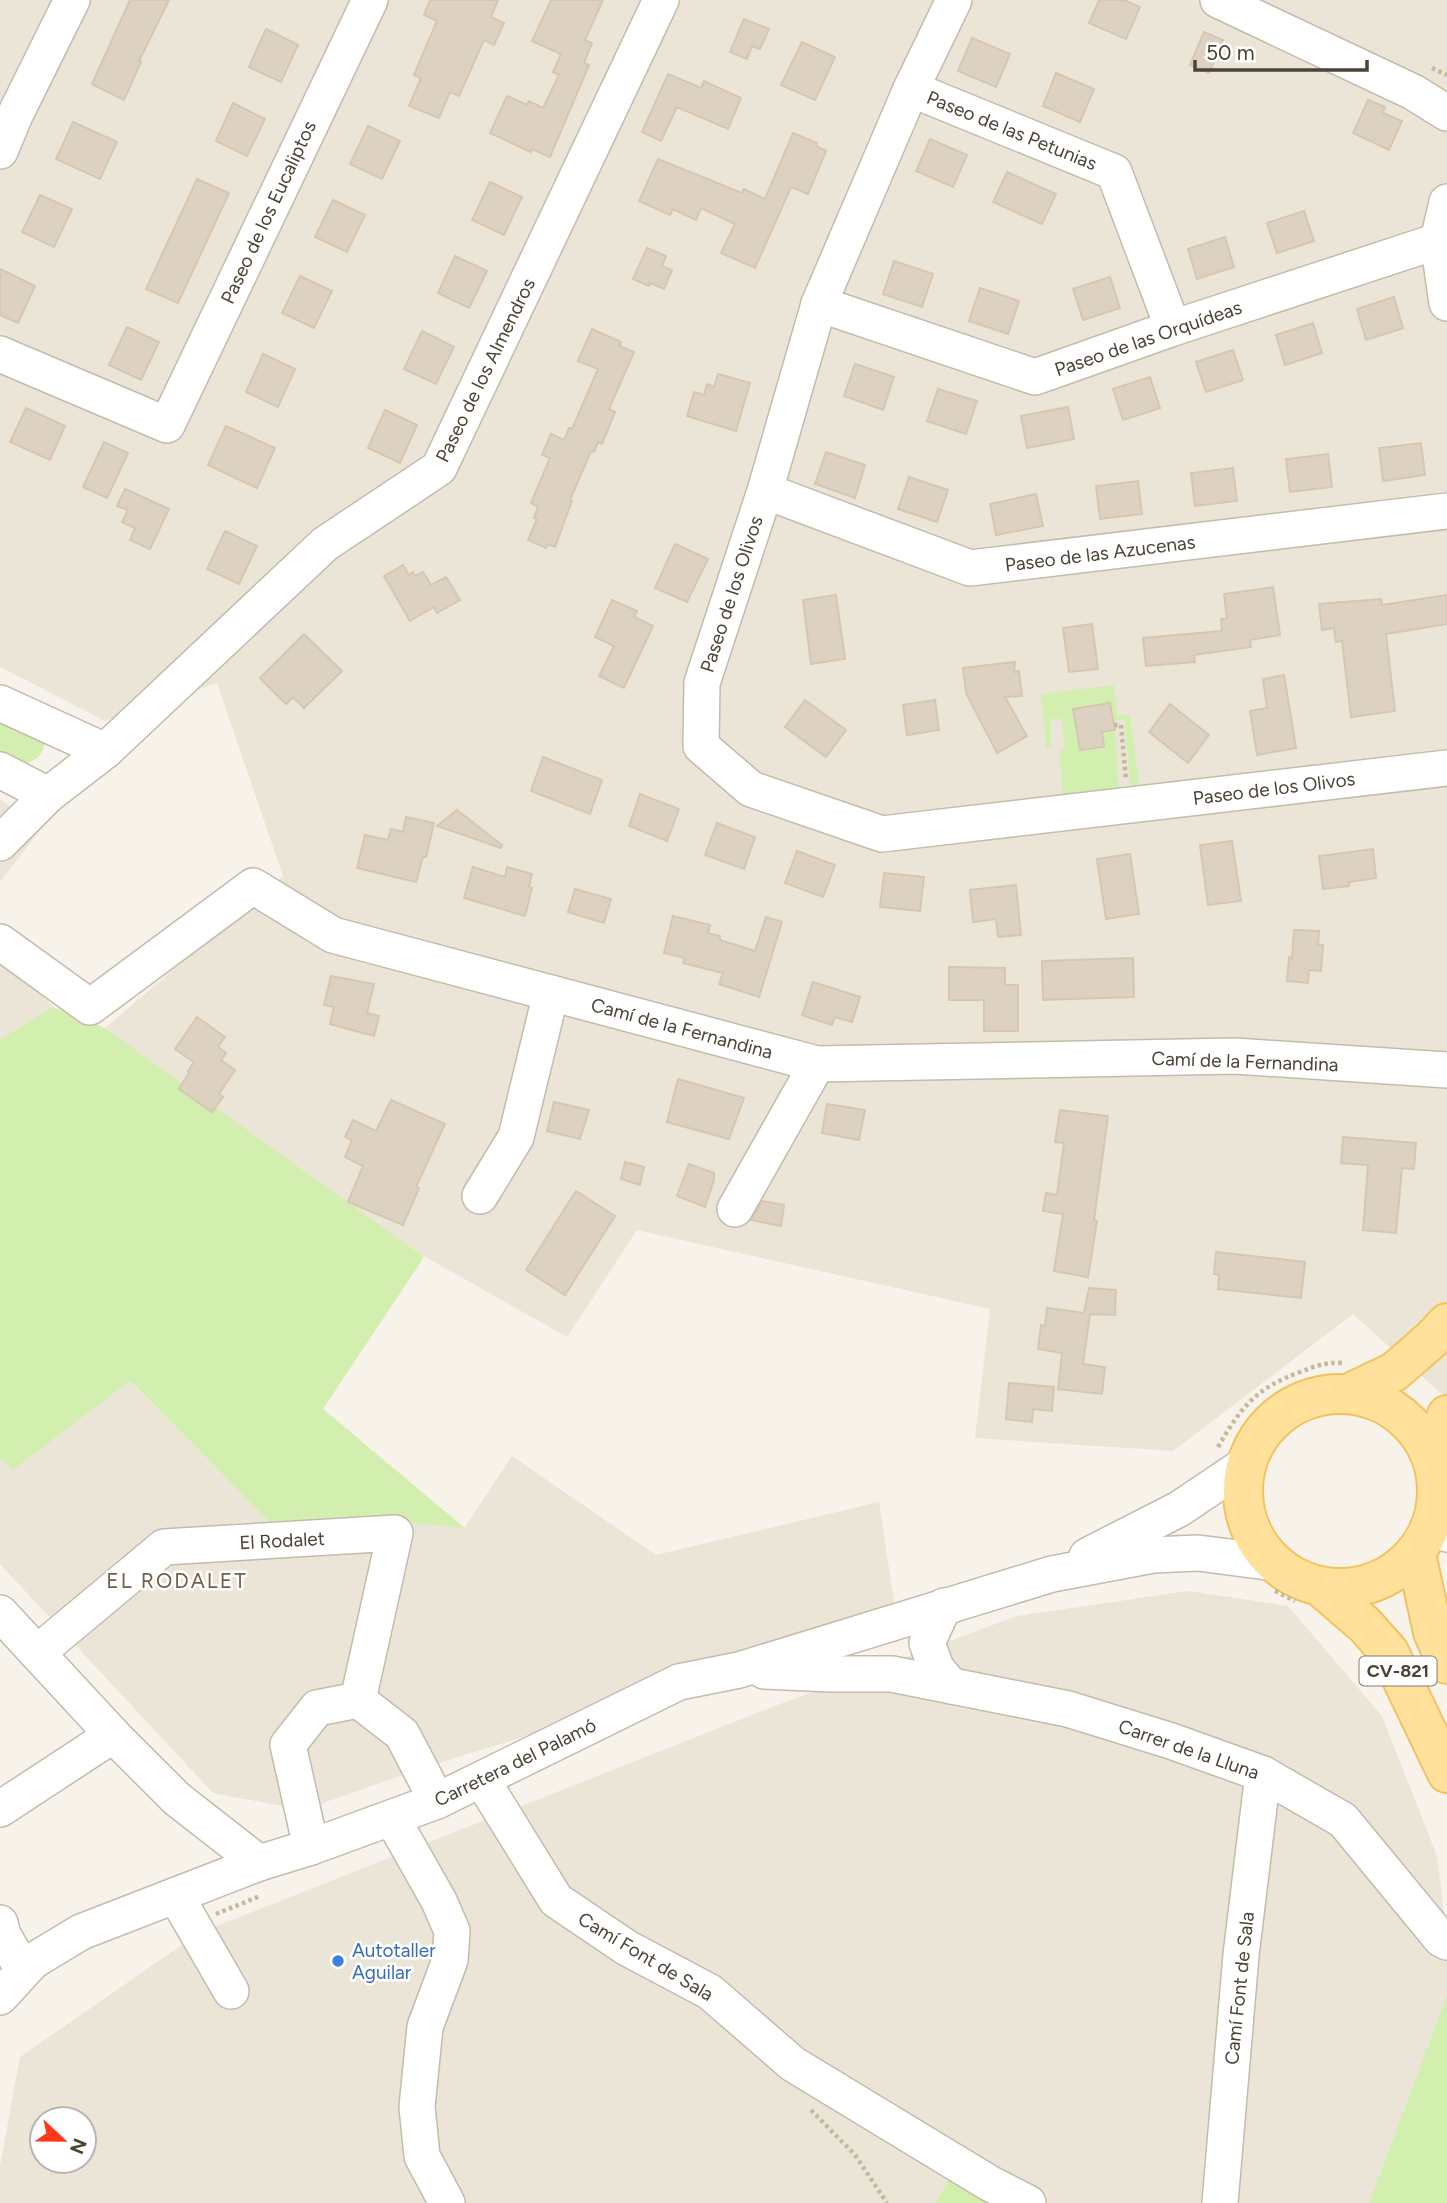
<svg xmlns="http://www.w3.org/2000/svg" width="1447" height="2203" font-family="Figtree,sans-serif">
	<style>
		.residential { fill: #ebe5d8; fill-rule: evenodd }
		.green { fill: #d3efaf }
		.building { fill: #ddd2c1; stroke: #d5c7b0; stroke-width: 2 }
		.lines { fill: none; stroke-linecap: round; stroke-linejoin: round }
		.minor-casing { stroke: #c4bbab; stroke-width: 38 }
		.major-casing { stroke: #f1c35e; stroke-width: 42 }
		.path { stroke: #c7b79b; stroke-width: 4.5; stroke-dasharray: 3.5 3.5; stroke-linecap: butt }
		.minor { stroke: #fff; stroke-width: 35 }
		.major { stroke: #ffe19b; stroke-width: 38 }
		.shop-dot { fill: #3f7fe0; stroke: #fff; stroke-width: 2.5 }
		.labels { text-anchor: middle; stroke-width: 5; stroke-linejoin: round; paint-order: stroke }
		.shield { fill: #fff; stroke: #827b73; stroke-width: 2 }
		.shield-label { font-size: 18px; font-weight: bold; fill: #4c4337 }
		.street-label { font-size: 19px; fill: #4c4337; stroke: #fff }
		.shop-label { font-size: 19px; fill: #366cbe; stroke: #fff; text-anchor: start }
		.neighbourhood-label { font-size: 21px; letter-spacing: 2px; fill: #70614d; stroke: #fff }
	</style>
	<rect width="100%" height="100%" fill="#f7f3ea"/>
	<g class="residential">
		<path d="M0 0H1447V1399L1353 1314 1173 1451 975 1438 990 1309 637 1230 567 1337 148 1100 105 1028 283 876 217 683 105 721 0 667Z"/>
		<path d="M0 799 41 829 0 882Z"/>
		<path d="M0 949 53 1007 0 1039Z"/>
		<path d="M129 1381 281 1534 394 1521 465 1527 512 1456 656 1555 879 1502 897 1621 429 1766 303 1810 213 1793 0 1564V1458L13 1470Z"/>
		<path d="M1188 1591 1288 1606 1382 1716 1437 1856 1447 1937V1995L1369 2203H1010L954 2171 935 2203H0V2166L20 2057 199 1933 772 1707 1017 1616ZM42 2119H84V2161H42Z"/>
	</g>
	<g class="green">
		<path d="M1114 685 1117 715 1130 714 1140 793 1131 794 1124 720H1114L1111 706 1073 710 1080 750 1104 747 1102 732 1115 730 1119 795 1064 803 1059 750 1065 749 1062 719H1050L1051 748H1046L1041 694Z"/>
		<path d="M0 706 46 736C44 751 41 758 27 763L0 752Z"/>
		<path d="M53 1007 105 1028 424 1257 323 1409 465 1528 394 1521 281 1534 130 1381 13 1470 0 1458V1039Z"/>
		<path d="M1447 1995V2203H1369Z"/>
		<path d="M954 2171 1010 2203H935Z"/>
	</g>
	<g class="building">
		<path d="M130 0H169L139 61 141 62 124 100 92 84Z"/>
		<path d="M430 0H498L491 17 504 23 494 45 484 40 459 96 450 92 439 118 409 106 421 78 414 75 437 21 424 15Z"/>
		<path d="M551 0H603L585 40 592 43 584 63 589 65 550 157 532 149 531 152 490 133 507 96 527 105 529 101 543 108 559 75 553 72 561 54 532 41Z"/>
		<path d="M1099 0H1124L1140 7 1126 39 1089 23Z"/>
		<path d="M744 19 769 29 760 49 752 46 747 59 730 52Z"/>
		<path d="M266 29 298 45 281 82 249 67Z"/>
		<path d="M1204 32 1223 40 1209 73 1190 65Z"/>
		<path d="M972 38 1010 54 996 87 958 71Z"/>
		<path d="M802 42 835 57 815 100 781 85Z"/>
		<path d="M1056 73 1094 89 1080 122 1043 106Z"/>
		<path d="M668 74 701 88 704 81 741 98 728 129 677 107 661 141 642 132Z"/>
		<path d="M1368 100 1385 107 1383 113 1402 121 1389 150 1353 133Z"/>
		<path d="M233 103 265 119 247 156 216 141Z"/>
		<path d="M73 122 117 142 100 179 56 159Z"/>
		<path d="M368 126 400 141 382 179 350 164Z"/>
		<path d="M793 133 817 143 816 146 826 151 808 194 791 187 755 268 721 253 735 224 701 208 696 220 673 209 670 215 639 201 658 159 742 193 744 189 765 199Z"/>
		<path d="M930 139 967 155 953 187 916 171Z"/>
		<path d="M1007 172 1056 194 1042 224 993 202Z"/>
		<path d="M197 179 229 193 178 303 146 289Z"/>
		<path d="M490 182 522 197 504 235 472 220Z"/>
		<path d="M40 195 72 209 54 247 22 232Z"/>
		<path d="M333 200 365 215 347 252 315 237Z"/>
		<path d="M1304 211 1314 241 1277 253 1267 223Z"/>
		<path d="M1225 237 1234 267 1197 279 1188 249Z"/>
		<path d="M647 248 666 256 662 266 672 270 664 289 650 283 649 286 633 279Z"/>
		<path d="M455 256 487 271 469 308 438 293Z"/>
		<path d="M894 261 933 274 922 307 883 294Z"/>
		<path d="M0 269 35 286 18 323 0 315Z"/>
		<path d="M300 276 332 291 314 328 282 313Z"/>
		<path d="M1110 277 1120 308 1083 320 1073 289Z"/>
		<path d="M980 288 1019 301 1008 334 969 321Z"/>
		<path d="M1394 297 1403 328 1366 340 1357 309Z"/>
		<path d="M1313 323 1322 353 1285 365 1276 335Z"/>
		<path d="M127 327 159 342 141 380 109 365Z"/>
		<path d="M592 329 621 342 619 346 634 352 609 409 615 412 602 444 598 442 594 452 591 451 570 500 572 501 555 547 548 544 546 548 528 540 537 519 534 518 538 507 531 503 550 458 542 455 551 434 564 440 569 428 572 429 598 369 578 361Z"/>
		<path d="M422 331 454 347 436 384 404 369Z"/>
		<path d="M1233 350 1243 380 1206 392 1196 362Z"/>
		<path d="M263 354 295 369 278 407 246 392Z"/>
		<path d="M855 364 894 377 883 410 844 396Z"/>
		<path d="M718 374 750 383 736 431 687 416 694 392 704 395 707 384 714 387Z"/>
		<path d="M1150 377 1160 408 1123 420 1113 389Z"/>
		<path d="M938 389 977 401 966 434 927 421Z"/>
		<path d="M1068 407 1074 439 1027 448 1021 416Z"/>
		<path d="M26 408 65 426 50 460 10 442Z"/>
		<path d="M385 410 417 425 400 463 368 448Z"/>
		<path d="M226 426 275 448 257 488 208 465Z"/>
		<path d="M104 442 128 453 107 498 83 487Z"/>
		<path d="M1421 443 1425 475 1383 481 1379 448Z"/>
		<path d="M826 452 865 465 855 498 815 484Z"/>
		<path d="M1328 454 1332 487 1290 492 1286 459Z"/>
		<path d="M1233 468 1237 501 1195 506 1191 473Z"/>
		<path d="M909 477 948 490 937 522 898 509Z"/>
		<path d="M1138 481 1142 514 1100 519 1096 486Z"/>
		<path d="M125 489 169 509 150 549 130 540 135 528 122 522 128 510 117 506Z"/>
		<path d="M1036 494 1043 526 996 535 990 504Z"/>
		<path d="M225 531 257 546 239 584 207 569Z"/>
		<path d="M675 544 708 559 687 602 655 588Z"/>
		<path d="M403 565 409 575 413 572 415 576 423 572 431 585 446 577 460 600 437 613 434 607 410 621 384 576Z"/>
		<path d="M1273 587 1280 635 1250 640 1251 647 1194 655 1195 662 1146 666 1143 638 1222 631 1221 619 1227 618 1224 594Z"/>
		<path d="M836 595 845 659 811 664 803 600Z"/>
		<path d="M1447 595V624L1386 634 1395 711 1351 717 1342 641 1336 642 1334 628 1322 630 1319 604 1381 599 1382 605Z"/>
		<path d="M612 600 637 611 634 617 653 626 624 688 599 676 614 646 595 637Z"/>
		<path d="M1092 624 1098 669 1069 672 1063 628Z"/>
		<path d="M304 634 342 671 304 708 293 697 286 704 260 678Z"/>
		<path d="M1015 662 1014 672 1019 671 1022 696 1005 697 1027 736 997 753 966 693 963 668Z"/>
		<path d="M1284 675 1296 748 1257 755 1250 711 1267 708 1263 679Z"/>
		<path d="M805 700 846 730 826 757 785 727Z"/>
		<path d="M935 700 939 730 907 735 903 705Z"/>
		<path d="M1110 703 1115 730 1102 732 1104 747 1080 750 1073 709Z"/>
		<path d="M1170 704 1209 735 1188 763 1149 732Z"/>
		<path d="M543 757 602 780 590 814 531 791Z"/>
		<path d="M640 794 679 809 667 841 629 826Z"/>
		<path d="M457 810 502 845 501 848 437 826Z"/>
		<path d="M406 817 434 823 426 857H423L416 882 357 868 365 835 388 840 391 829 403 832Z"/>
		<path d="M717 823 755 837 744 869 705 855Z"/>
		<path d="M1232 841 1241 901 1208 905 1200 845Z"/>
		<path d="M1373 849 1376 878 1349 882V886L1323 889 1319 856Z"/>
		<path d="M797 851 835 865 823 897 785 883Z"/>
		<path d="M1130 854 1139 914 1106 919 1097 859Z"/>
		<path d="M473 867 505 877 507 867 532 874 529 887 532 888 525 916 464 898Z"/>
		<path d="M884 873 924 877 920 911 880 907Z"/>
		<path d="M1016 885 1021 935 998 937 996 919 973 922 970 890Z"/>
		<path d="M575 889 611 899 604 923 568 912Z"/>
		<path d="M673 916 710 925 708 933 720 936V940L755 951 766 917 782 922 759 997 719 984 723 973 683 963 685 958 664 953Z"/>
		<path d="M1294 930 1319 931 1318 945H1323L1321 971 1309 970 1308 983 1287 981 1289 957 1292 958Z"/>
		<path d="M1133 958 1134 997 1043 1000 1042 961Z"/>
		<path d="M949 967 1005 968V985H1018V1031H984V1000H949Z"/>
		<path d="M331 976 374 984 367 1013 379 1016 374 1036 330 1024 334 1007 324 1005Z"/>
		<path d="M813 982 860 997 852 1022 835 1017 832 1025 802 1015Z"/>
		<path d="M197 1017 225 1037 218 1047 226 1053 221 1060 235 1070 219 1094 223 1097 212 1112 179 1089 189 1073 188 1071 194 1062 175 1049Z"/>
		<path d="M678 1079 744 1098 729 1139 667 1122Z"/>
		<path d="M391 1100 445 1124 416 1187 419 1188 403 1225 348 1202 363 1166 345 1157 352 1140 345 1137 353 1120 376 1131Z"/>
		<path d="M554 1102 589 1110 580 1139 547 1131Z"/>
		<path d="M827 1104 865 1110 859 1140 822 1133Z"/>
		<path d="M1060 1110 1108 1116 1094 1220 1097 1221 1088 1277 1054 1271 1063 1214 1043 1211 1046 1193 1057 1195 1064 1143 1055 1142Z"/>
		<path d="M1343 1137 1416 1143 1414 1169 1402 1168 1396 1233 1363 1230 1368 1165 1341 1163Z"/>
		<path d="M625 1162 644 1167 640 1185 621 1179Z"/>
		<path d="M689 1164 714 1173V1180L705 1207 677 1196Z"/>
		<path d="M576 1191 615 1216 565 1295 526 1270Z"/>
		<path d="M762 1201 784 1205 781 1226 751 1220Z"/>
		<path d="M1216 1252 1305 1262 1301 1298 1218 1289 1219 1275 1214 1274Z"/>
		<path d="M1089 1288 1116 1290 1115 1315 1090 1314 1083 1364 1105 1367 1102 1394 1058 1389 1062 1353 1038 1349 1041 1325 1045 1326 1047 1308 1084 1313Z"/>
		<path d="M1009 1383 1054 1387 1052 1411 1033 1409 1032 1422 1006 1419Z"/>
	</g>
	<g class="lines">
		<defs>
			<g id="minor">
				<path d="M954 0 911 89 819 304 765 491 702 683 701 746 751 789 882 834 1447 768"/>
				<path d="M1218 0 1413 92 1447 113"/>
				<path d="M911 89 1114 172 1173 328"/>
				<path d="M0 151 15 115 72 0"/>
				<path d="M1447 202 1438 241 1447 303"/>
				<path d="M819 304 1035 377 1173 328 1438 241"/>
				<path d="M0 354 167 425 370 0"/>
				<path d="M765 491 970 568 1447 511"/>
				<path d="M0 703 105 751"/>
				<path d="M0 770 48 795"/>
				<path d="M0 843 48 795 105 751 325 544 439 468 661 0"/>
				<path d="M0 942 90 1007 253 886 333 935 817 1064 1235 1056 1447 1070"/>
				<path d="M480 1196 516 1137 551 993"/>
				<path d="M735 1209 817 1064"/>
				<path d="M1432 1525 1447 1534"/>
				<path d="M1087 1556 1179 1509 1246 1464"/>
				<path d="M944 1606 927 1643 936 1668 951 1686"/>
				<path d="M0 1613 113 1735 177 1799 259 1863"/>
				<path d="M37 1653 164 1547 395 1533 358 1700"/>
				<path d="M764 1671 832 1674H892L1068 1709 1171 1741 1263 1774 1343 1820 1441 1939 1447 1942"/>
				<path d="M482 1780 556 1900 627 1948 710 1992 793 2064 989 2183 1028 2203"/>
				<path d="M0 1809 113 1735"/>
				<path d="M392 1818 439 1901 452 1931 450 1960 425 2027 417 2107 422 2156 447 2203"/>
				<path d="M311 1847 288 1745 317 1708 358 1700 402 1734 437 1801"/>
				<path d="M176 1896 231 1991"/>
				<path d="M0 1923 3 1935 23 1970"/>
				<path d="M0 1997 33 1961 81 1932 259 1863 311 1847 437 1801 679 1682 739 1670 1052 1574 1153 1555 1198 1553 1276 1563"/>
				<path d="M1220 2203 1241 1955 1263 1774"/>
			</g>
			<g id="major">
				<path d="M1350 1393 1394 1372 1432 1339 1447 1323"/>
				<circle cx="1340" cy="1491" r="97"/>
				<path d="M1433 1451 1447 1415"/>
				<path d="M1416 1554 1433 1632 1447 1664"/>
				<path d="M1322 1588 1365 1625 1389 1652 1447 1773"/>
			</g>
		</defs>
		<use href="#minor" class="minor-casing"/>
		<use href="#major" class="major-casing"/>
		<g class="path">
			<path d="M1432 68 1447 75"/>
			<path d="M1114 725H1121L1126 780"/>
			<path d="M1218 1447C1241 1407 1256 1388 1300 1372 1316 1366 1325 1362 1342 1363"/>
			<path d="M1275 1591 1295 1601"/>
			<path d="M216 1914 260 1896"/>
			<path d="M811 2110 855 2155 887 2203"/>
		</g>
		<use href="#minor" class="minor"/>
		<use href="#major" class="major"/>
	</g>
	<circle class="shop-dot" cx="338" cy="1961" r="7"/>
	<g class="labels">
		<rect class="shield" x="1359.5" y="1656.5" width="77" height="29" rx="5"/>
		<g class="shield-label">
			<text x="1398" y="1677">CV-821</text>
		</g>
		<g class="street-label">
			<text transform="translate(1012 130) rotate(22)" y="7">Paseo de las Petunias</text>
			<text transform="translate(268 212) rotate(-65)" y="7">Paseo de los Eucaliptos</text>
			<text transform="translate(1148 338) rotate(-19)" y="7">Paseo de las Orquídeas</text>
			<text transform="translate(485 370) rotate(-64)" y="7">Paseo de los Almendros</text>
			<text transform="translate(1100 553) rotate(-7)" y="7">Paseo de las Azucenas</text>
			<text transform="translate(731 594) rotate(-72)" y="7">Paseo de los Olivos</text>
			<text transform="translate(1274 788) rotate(-7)" y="7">Paseo de los Olivos</text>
			<text transform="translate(682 1028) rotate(15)" y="7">Camí de la Fernandina</text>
			<text transform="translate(1245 1061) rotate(2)" y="7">Camí de la Fernandina</text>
			<text transform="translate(282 1540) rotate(-3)" y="7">El Rodalet</text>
			<text transform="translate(1189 1749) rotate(19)" y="7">Carrer de la Lluna</text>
			<text transform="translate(515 1762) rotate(-26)" y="7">Carretera del Palamó</text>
			<text transform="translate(646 1956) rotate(31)" y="7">Camí Font de Sala</text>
			<text transform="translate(1239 1988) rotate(-84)" y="7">Camí Font de Sala</text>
		</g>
		<g class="shop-label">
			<text x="352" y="1957">Autotaller<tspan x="352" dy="22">Aguilar</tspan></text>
		</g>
		<g class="neighbourhood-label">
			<text x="177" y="1588">EL RODALET</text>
		</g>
	</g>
	<g transform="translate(63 2140) rotate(112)"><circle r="33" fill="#ffffff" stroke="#b7b4af" stroke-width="2"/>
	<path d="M0-5L12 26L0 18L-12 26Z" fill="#ff3819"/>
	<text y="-10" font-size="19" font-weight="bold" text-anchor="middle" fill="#4c4337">N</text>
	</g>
	<path d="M1195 60v10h172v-10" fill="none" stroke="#4c4337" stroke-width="3.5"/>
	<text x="1206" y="60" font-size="21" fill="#4c4337" stroke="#ffffff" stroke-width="5" paint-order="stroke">50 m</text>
</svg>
